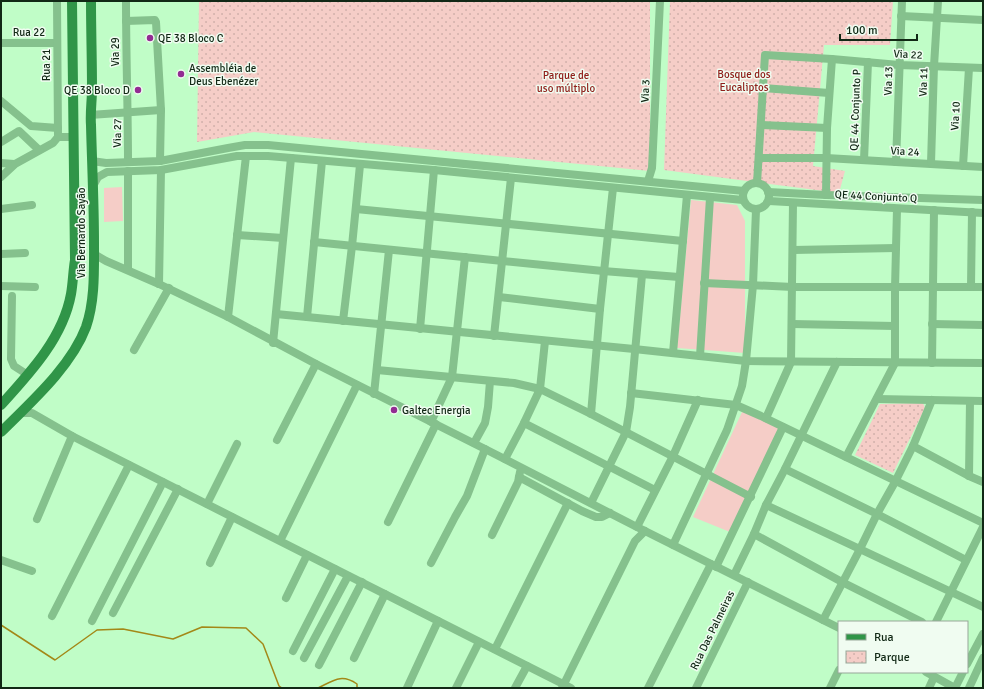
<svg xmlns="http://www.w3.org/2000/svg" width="984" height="689" font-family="Signika,sans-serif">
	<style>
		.green { fill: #f5cdc7 }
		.park { fill: url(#park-dots) }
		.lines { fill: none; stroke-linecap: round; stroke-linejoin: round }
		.stream { stroke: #a38818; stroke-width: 1.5 }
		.minor { stroke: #85c18d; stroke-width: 8 }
		.major { stroke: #309548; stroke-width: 10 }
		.poi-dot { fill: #922c92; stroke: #f0fcf1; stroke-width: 1.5 }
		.labels { text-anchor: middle; stroke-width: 3; stroke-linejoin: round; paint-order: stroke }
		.street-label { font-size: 11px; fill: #112815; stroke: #f0fcf1 }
		.poi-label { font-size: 11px; fill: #112815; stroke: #f0fcf1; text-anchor: start }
		.park-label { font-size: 11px; fill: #90201b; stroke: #f0fcf1 }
	</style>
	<defs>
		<pattern id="park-dots" width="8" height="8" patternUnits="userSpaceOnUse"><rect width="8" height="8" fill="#f5cdc7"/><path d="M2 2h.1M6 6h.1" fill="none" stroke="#d1b0aa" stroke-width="1.8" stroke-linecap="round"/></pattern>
	</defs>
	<rect width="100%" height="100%" fill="#c0fdc7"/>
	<g class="green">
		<path d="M122 187 123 221 104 222V188Z"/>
		<path d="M691 200 737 205 745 221V353L677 348Z"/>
		<path d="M743 410 779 427 730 532 693 517Z"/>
	</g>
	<g class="park">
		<path d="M199 1H650V171L254 132 197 142Z"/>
		<path d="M670 1H893L890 45H824L813 166 845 171 839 193 664 170Z"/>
		<path d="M923 403 925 408 893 473 855 455 880 404Z"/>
	</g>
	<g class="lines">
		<g class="stream">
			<path d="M1 625 55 660 97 630 123 629 173 639 202 627 246 628 263 644 279 686 282 688"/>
			<path d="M318 688C333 681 341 673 357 684V688"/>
		</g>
		<g class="minor">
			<path d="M126 1C126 55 128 109 128 162"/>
			<path d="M901 16 983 20"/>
			<path d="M126 21 155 20 156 22 161 110 160 161"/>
			<path d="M1 43H57"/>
			<path d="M763 88 829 93"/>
			<path d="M1 101 31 126 58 128"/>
			<path d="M90 115 161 110"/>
			<path d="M761 125 827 128"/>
			<path d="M58 137H74"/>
			<path d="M1 142 19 131 39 150"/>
			<path d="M759 158H826L983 167"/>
			<path d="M864 160 868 62"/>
			<path d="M92 161 106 163 160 161 228 148 245 145H268L744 191"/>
			<path d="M896 162 902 1"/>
			<path d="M1 163 14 164"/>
			<path d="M931 163 934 66 938 1"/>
			<path d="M963 166 969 68"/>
			<path d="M128 171V269"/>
			<path d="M1 177 15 164 53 143 58 137 57 1"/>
			<path d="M648 181 652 168 660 1"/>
			<circle cx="756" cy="196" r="13"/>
			<path d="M757 183 765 55 832 59 899 65 983 68"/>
			<path d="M93 186 98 177 107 172 161 170 237 156H268L434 170 743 200"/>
			<path d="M768 192 826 195 983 200"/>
			<path d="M826 195 827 128 832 59"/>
			<path d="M769 201 983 213"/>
			<path d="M1 209 32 205"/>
			<path d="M356 209 683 241"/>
			<path d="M237 235 283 238"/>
			<path d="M314 242 603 271 679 277"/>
			<path d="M793 250 896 248"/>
			<path d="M1 254 25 253"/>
			<path d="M94 254 106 261 159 284 228 317 316 364 485 449 633 525 839 628"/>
			<path d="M704 283 793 287H983"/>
			<path d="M159 284 161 170"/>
			<path d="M1 286 35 287"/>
			<path d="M971 287 972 212"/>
			<path d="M12 296 11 359 14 366 28 375"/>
			<path d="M499 297 600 309"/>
			<path d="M276 314 634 349 746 361 983 363"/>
			<path d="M228 317 246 156"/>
			<path d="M307 317 322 161"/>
			<path d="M343 321 352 246 360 165"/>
			<path d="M792 324 895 326"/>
			<path d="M932 324 983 325"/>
			<path d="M420 329 434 170"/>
			<path d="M494 336 511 178"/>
			<path d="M273 343 291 158"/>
			<path d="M134 350 169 288"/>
			<path d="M673 353 687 195"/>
			<path d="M700 356 710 198"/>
			<path d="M932 363 934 210"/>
			<path d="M377 370 514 383 540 389 591 414 751 497"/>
			<path d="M631 393 736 405 761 416 983 523"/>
			<path d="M374 394 389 250"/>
			<path d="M877 399 983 401"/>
			<path d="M20 413H32L72 436 571 688"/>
			<path d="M591 414 600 309 613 188"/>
			<path d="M766 418 791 362 793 203"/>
			<path d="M431 422 452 377 465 257"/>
			<path d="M524 423 655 490"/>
			<path d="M277 440 316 364"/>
			<path d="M474 443 485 423 488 407 490 381"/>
			<path d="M913 446 969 476 983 482"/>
			<path d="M846 457 895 363V288L897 209"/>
			<path d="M505 459 524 423 540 389 545 341"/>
			<path d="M785 469 877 514 966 560"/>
			<path d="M969 476 970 401"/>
			<path d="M519 477 582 511 596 517H602L610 513"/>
			<path d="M591 503 626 432 630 407 642 275"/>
			<path d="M207 504 237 444"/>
			<path d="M766 505 983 607"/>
			<path d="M37 519 72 436"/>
			<path d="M388 522 436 424"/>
			<path d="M637 527 673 456 698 400"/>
			<path d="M754 534 842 582 922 622"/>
			<path d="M492 535 518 482 520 472"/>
			<path d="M282 537 357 385"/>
			<path d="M673 545 727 430 742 386 746 361 753 285 756 210"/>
			<path d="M1 560 32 571"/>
			<path d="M210 563 232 517"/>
			<path d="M431 563 455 517 467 496 485 449"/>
			<path d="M716 567 783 427"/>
			<path d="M734 575 754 534 766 505 785 469 837 362"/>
			<path d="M286 598 307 555"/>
			<path d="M113 613 178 489"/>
			<path d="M52 616 129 465"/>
			<path d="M823 620 860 549 877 514 895 482 913 446 932 400"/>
			<path d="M92 621 163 482"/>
			<path d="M936 622 983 527"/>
			<path d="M495 649 568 503"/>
			<path d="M293 651 335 569"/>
			<path d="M304 658 348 576"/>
			<path d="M354 658 385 594"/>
			<path d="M967 664 983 634"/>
			<path d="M319 665 362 582"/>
			<path d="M926 672 955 688"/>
			<path d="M407 688 438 621"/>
			<path d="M456 688 479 642"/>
			<path d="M515 688 527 666"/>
			<path d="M562 688 635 541 645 531"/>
			<path d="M648 688 711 564"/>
			<path d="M696 688 748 582"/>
			<path d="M830 688 839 670"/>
			<path d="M929 688 934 677"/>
			<path d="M955 688 963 672"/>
			<path d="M969 688 983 658"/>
		</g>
		<g class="major">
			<path d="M1 405C30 373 63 338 71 294 73 283 73 272 75 260L72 1"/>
			<path d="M1 432C30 403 71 367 86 327 95 301 94 271 94 243 94 204 92 164 91 125 90 113 92 101 92 89 92 60 91 30 91 1"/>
		</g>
	</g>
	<g class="poi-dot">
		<circle cx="150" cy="38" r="4"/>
		<circle cx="181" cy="74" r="4"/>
		<circle cx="138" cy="90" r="4"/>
		<circle cx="394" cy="410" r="4"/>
	</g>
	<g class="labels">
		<g class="street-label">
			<text x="29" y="36">Rua 22</text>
			<text transform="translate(115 52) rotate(-90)" y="4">Via 29</text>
			<text transform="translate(908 54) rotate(3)" y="4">Via 22</text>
			<text transform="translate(46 65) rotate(-90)" y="4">Rua 21</text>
			<text transform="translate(888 81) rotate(-88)" y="4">Via 13</text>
			<text transform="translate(923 82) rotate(-88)" y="4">Via 11</text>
			<text transform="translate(645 91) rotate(-87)" y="4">Via 3</text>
			<text transform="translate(855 110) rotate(-88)" y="4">QE 44 Conjunto P</text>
			<text transform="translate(955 116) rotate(-87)" y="4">Via 10</text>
			<text transform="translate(117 133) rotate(-89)" y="4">Via 27</text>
			<text transform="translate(905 151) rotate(3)" y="4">Via 24</text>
			<text transform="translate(876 196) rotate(3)" y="4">QE 44 Conjunto Q</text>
			<text transform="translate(81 233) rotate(-90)" y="4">Via Bernardo Sayão</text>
			<text transform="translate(712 630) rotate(-64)" y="4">Rua Das Palmeiras</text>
		</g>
		<g class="poi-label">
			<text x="158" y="42">QE 38 Bloco C</text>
			<text x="189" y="72">Assembléia de<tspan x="189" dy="13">Deus Ebenézer</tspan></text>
			<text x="130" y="94" text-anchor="end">QE 38 Bloco D</text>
			<text x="402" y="414">Galtec Energia</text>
		</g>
		<g class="park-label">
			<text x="744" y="78">Bosque dos<tspan x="744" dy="13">Eucaliptos</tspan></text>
			<text x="566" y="79">Parque de<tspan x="566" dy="13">uso múltiplo</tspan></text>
		</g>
	</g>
	<rect width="984" height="689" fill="none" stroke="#112815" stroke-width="4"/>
	<rect x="838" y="621" width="130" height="52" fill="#f0fcf1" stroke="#97a799"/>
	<rect x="846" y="634" width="20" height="6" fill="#309548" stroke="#97a799"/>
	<text x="874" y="641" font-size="12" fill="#112815">Rua</text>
	<rect x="846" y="651" width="20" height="12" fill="url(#park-dots)" stroke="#97a799"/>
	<text x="874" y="661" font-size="12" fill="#112815">Parque</text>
	<path d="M840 34v6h77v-6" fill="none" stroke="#112815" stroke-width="2"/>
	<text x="846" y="34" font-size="12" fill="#112815" stroke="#f0fcf1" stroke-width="3" paint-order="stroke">100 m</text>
</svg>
